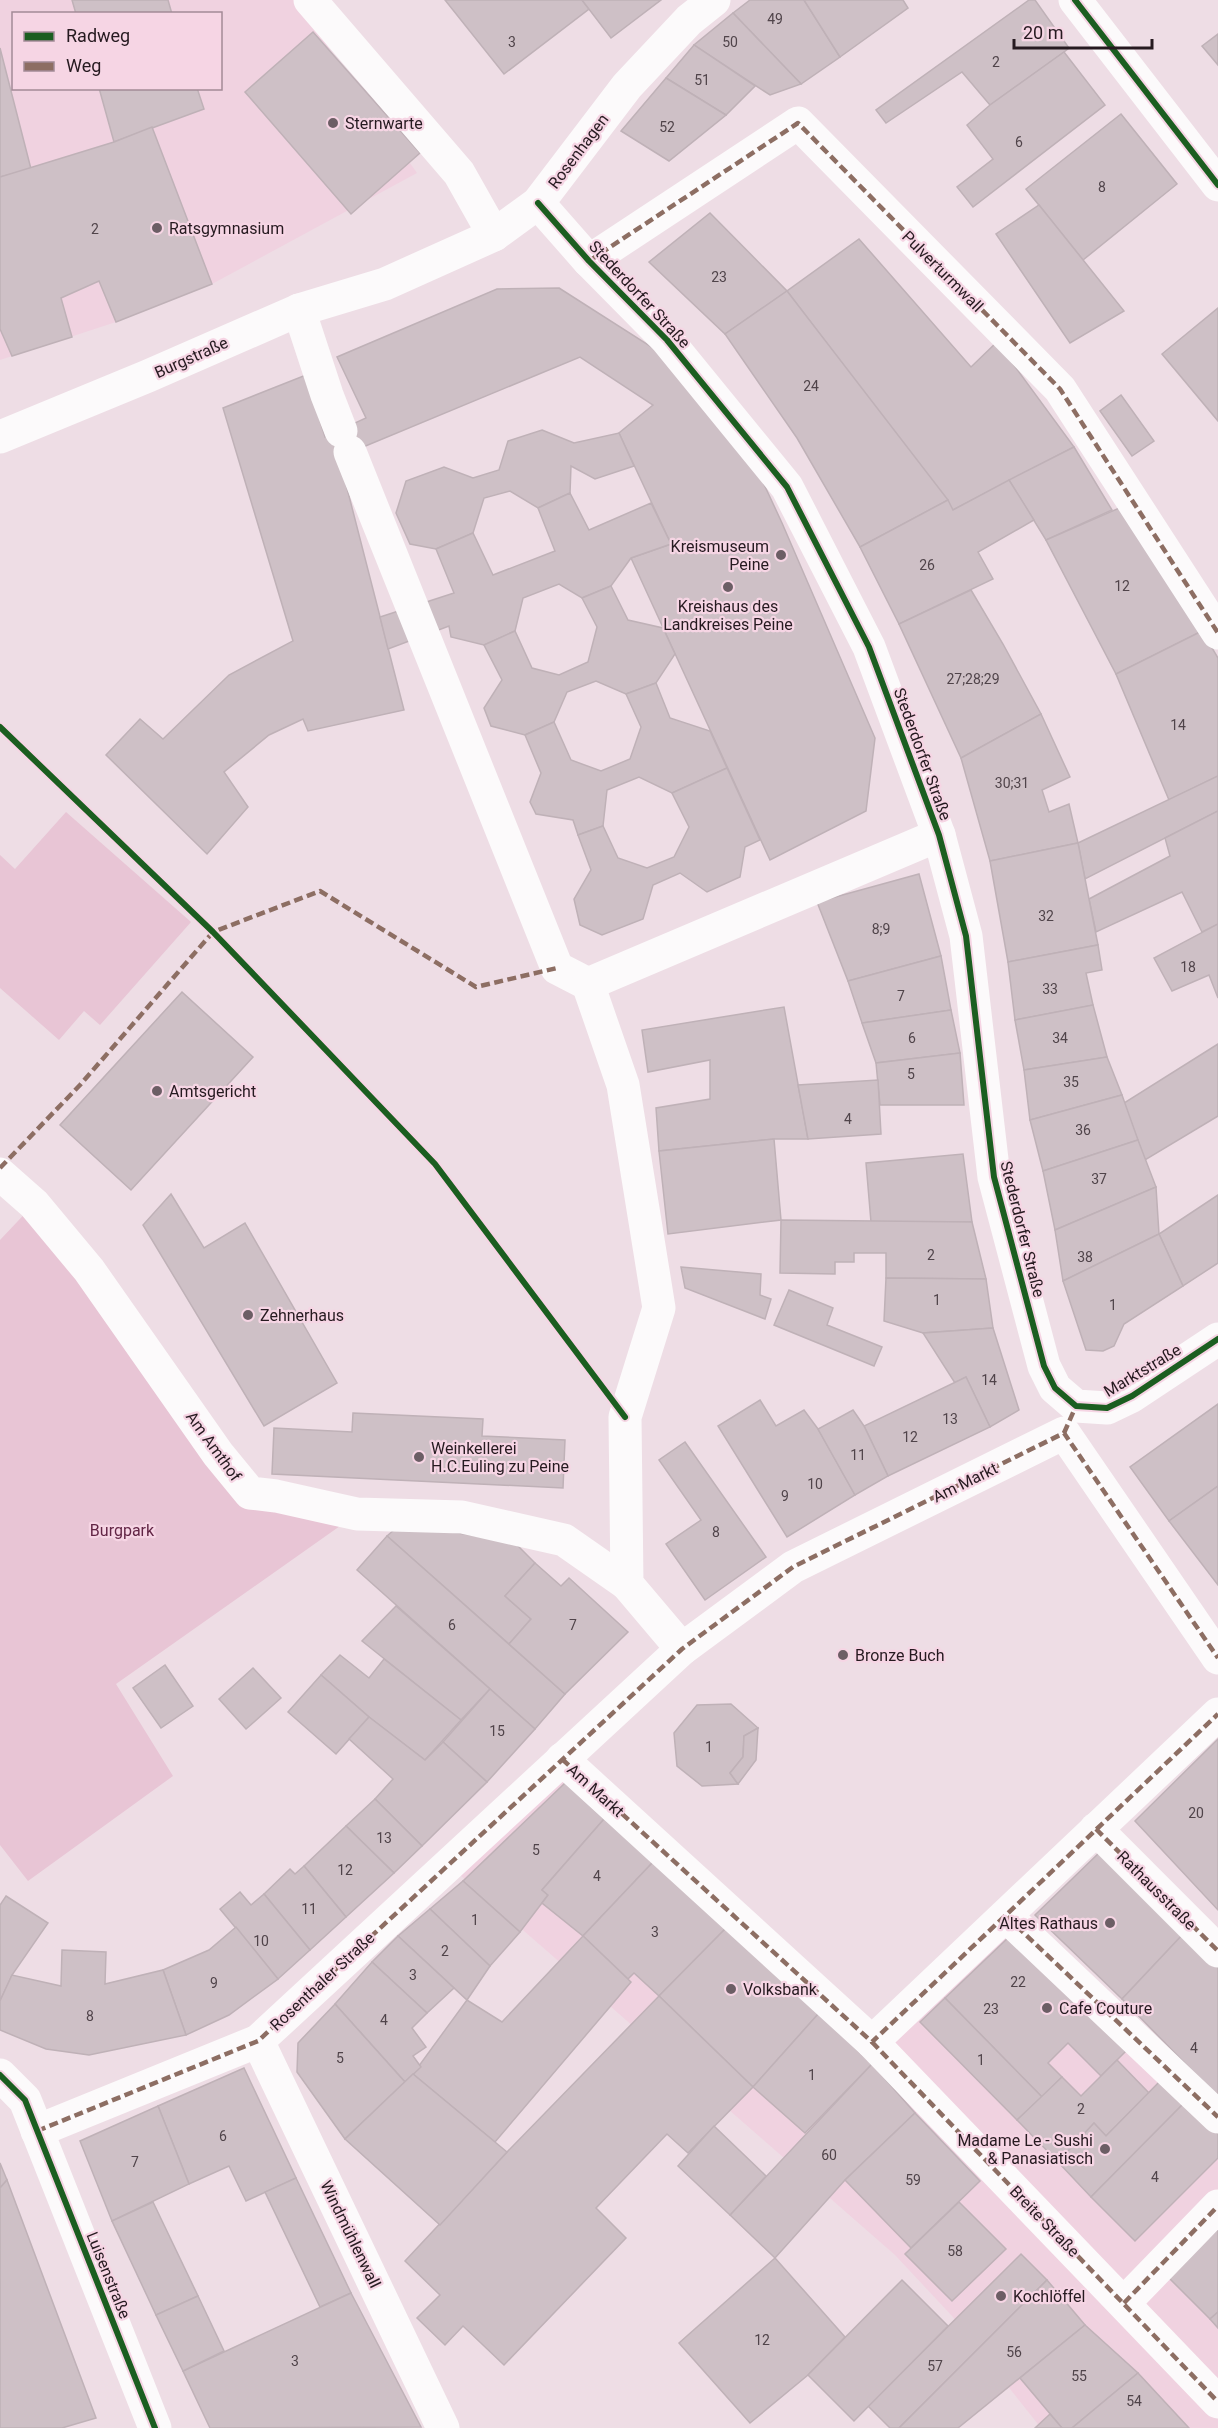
<svg xmlns="http://www.w3.org/2000/svg" width="1218" height="2428" font-family="Roboto,sans-serif">
	<style>
		.built { fill: #f0d2e0; fill-rule: evenodd }
		.green { fill: #e8c5d5 }
		.building { fill: #cec0c6; stroke: #bfb1b7; stroke-width: 1.5 }
		.lines { fill: none; stroke-linecap: round; stroke-linejoin: round }
		.minor { stroke: #fcfafb; stroke-width: 33 }
		.quiet { stroke: #8d6e63; stroke-width: 4.5; stroke-dasharray: 9 4.5; stroke-linecap: butt }
		.cycleway-casing { stroke: #f6d5e4; stroke-width: 10 }
		.cycleway { stroke: #1b5e20; stroke-width: 6 }
		.poi-dot { fill: #6c5e65; stroke: #f6d5e4; stroke-width: 2 }
		.labels { text-anchor: middle; stroke-width: 4.5; stroke-linejoin: round; paint-order: stroke }
		.number-label { font-size: 14px; fill: #50444a }
		.poi-label { font-size: 16px; fill: #261a20; stroke: #f6d5e4; text-anchor: start }
		.street-label { font-size: 16px; fill: #261a20; stroke: #f6d5e4 }
		.park-label { font-size: 16px; fill: #622545; stroke: #f6d5e4 }
	</style>
	<rect width="100%" height="100%" fill="#eedde5"/>
	<g class="built">
		<path d="M0 0H295L417 173 212 284 116 322 0 360ZM14 14H220V88H14Z"/>
		<path d="M568 1774 873 2051 1021 1915 1218 2103V2428H1041L952 2316 895 2255 460 1875Z"/>
	</g>
	<g class="green">
		<path d="M66 812 191 922 100 1025 84 1011 59 1040 0 988V855L15 869Z"/>
		<path d="M34 1204 250 1493 357 1514 116 1684 173 1776 28 1881 0 1845V1240Z"/>
	</g>
	<g class="building">
		<path d="M72 0H168L172 14H76Z"/>
		<path d="M445 0H582L589 9 504 74Z"/>
		<path d="M582 0H661L611 38Z"/>
		<path d="M750 0H804L840 57 801 84 733 13Z"/>
		<path d="M804 0H903L908 8 840 57Z"/>
		<path d="M1029 0H1035L1069 48 1064 52 990 105 962 72 886 123 876 110Z"/>
		<path d="M733 13 801 84 770 95 694 45Z"/>
		<path d="M313 32 420 153 351 214 245 92Z"/>
		<path d="M1218 34V65L1202 46Z"/>
		<path d="M694 45 755 86 726 115 666 78Z"/>
		<path d="M0 48 31 169 0 177Z"/>
		<path d="M1064 52 1105 105 973 207 957 187 993 159 967 125 990 105Z"/>
		<path d="M666 78 726 115 669 161 621 131Z"/>
		<path d="M99 88H197L204 109 114 142Z"/>
		<path d="M1121 114 1177 184 1083 260 1026 189Z"/>
		<path d="M152 127 212 284 116 322 99 281 61 298 72 337 12 356 0 329V177L114 142Z"/>
		<path d="M1039 205 1124 311 1070 343 996 234Z"/>
		<path d="M710 213 787 291 725 334 649 262Z"/>
		<path d="M859 239 971 367 997 342 1074 447 953 510 787 291Z"/>
		<path d="M559 288 661 353 749 452 782 523 875 738 866 811 770 860 631 558 671 544 619 433 653 405 580 357 339 457 404 710 308 731 303 719 269 735 224 772 248 807 207 854 106 755 140 719 163 739 229 675 293 641 223 408 306 375 325 437 366 418 337 357 497 289Z"/>
		<path d="M787 291 948 500 860 547 797 438 725 334Z"/>
		<path d="M1218 308V421L1162 354Z"/>
		<path d="M1121 395 1154 441 1132 456 1100 411Z"/>
		<path d="M542 430 574 443 619 433 634 466 595 479 571 466 570 493 538 508 510 491 484 498 473 533 436 549 410 544 396 513 406 481 444 467 473 478 499 470 508 441Z"/>
		<path d="M1074 447 1112 510 1046 540 1009 480Z"/>
		<path d="M1009 480 1034 520 978 552 993 579 899 624 860 547 948 500 953 510Z"/>
		<path d="M570 493 589 530 651 503 671 544 631 558 611 586 582 598 559 584 523 598 515 631 484 645 451 637 449 626 388 649 380 617 454 593 436 549 473 533 493 575 555 551 538 508Z"/>
		<path d="M1124 506 1202 631 1116 674 1046 540Z"/>
		<path d="M611 586 628 620 663 628 675 654 656 683 626 694 596 681 567 692 554 722 525 735 491 726 484 708 502 680 484 645 515 631 532 668 559 675 588 662 597 627 582 598Z"/>
		<path d="M971 590 1003 644 1041 714 961 758 899 624Z"/>
		<path d="M1202 631 1218 658V776L1169 800 1116 674Z"/>
		<path d="M656 683 670 718 710 731 727 768 672 793 639 777 607 790 603 826 578 835 573 820 536 814 530 802 541 773 525 735 554 722 571 760 601 771 630 759 641 727 626 694Z"/>
		<path d="M1041 714 1070 777 1042 790 1049 812 1069 804 1078 843 990 861 961 758Z"/>
		<path d="M727 768 760 840 745 847 740 877 707 892 680 873 653 885 643 919 602 935 580 925 574 899 591 870 578 835 603 826 618 858 647 868 674 857 689 827 672 793Z"/>
		<path d="M1218 776V811L1085 879 1078 843Z"/>
		<path d="M1218 811V924L1202 932 1182 892 1096 932 1089 899 1170 856 1165 838Z"/>
		<path d="M1078 843 1098 945 1008 962 990 861Z"/>
		<path d="M919 874 941 956 848 981 817 902Z"/>
		<path d="M1218 924V998L1209 975 1172 991 1154 958Z"/>
		<path d="M1098 945 1102 970 1086 973 1093 1005 1015 1020 1008 962Z"/>
		<path d="M941 956 951 1010 862 1023 848 981Z"/>
		<path d="M182 992 253 1057 131 1190 60 1125Z"/>
		<path d="M1093 1005 1107 1057 1024 1070 1015 1020Z"/>
		<path d="M784 1007 808 1139H774L659 1151 656 1108 710 1099V1060L648 1072 642 1030Z"/>
		<path d="M951 1010 960 1053 876 1063 862 1023Z"/>
		<path d="M1218 1044V1116L1145 1160 1124 1103Z"/>
		<path d="M960 1053 964 1105H880L876 1063Z"/>
		<path d="M1107 1057 1122 1095 1030 1120 1024 1070Z"/>
		<path d="M878 1080 881 1134 808 1139 798 1085Z"/>
		<path d="M1122 1095 1138 1140 1043 1171 1030 1120Z"/>
		<path d="M774 1139 781 1220 668 1234 659 1151Z"/>
		<path d="M1138 1140 1156 1187 1055 1230 1043 1171Z"/>
		<path d="M963 1154 972 1222H871L866 1163Z"/>
		<path d="M1156 1187 1159 1234 1063 1281 1055 1230Z"/>
		<path d="M171 1194 204 1248 245 1223 337 1383 264 1426 143 1225Z"/>
		<path d="M1218 1195V1263L1183 1286 1159 1234Z"/>
		<path d="M781 1220 972 1222 986 1279 886 1278V1253H854V1262H835V1274L780 1273Z"/>
		<path d="M1159 1234 1183 1286 1124 1324 1114 1346 1103 1351 1086 1350 1063 1281Z"/>
		<path d="M681 1267 761 1274 760 1295 771 1299 765 1319 685 1288Z"/>
		<path d="M886 1278 986 1279 993 1328 923 1333 884 1321Z"/>
		<path d="M789 1290 833 1308 827 1325 882 1347 874 1366 774 1325Z"/>
		<path d="M993 1328 1019 1410 990 1427 966 1377 955 1383 923 1333Z"/>
		<path d="M966 1377 990 1427 888 1476 864 1426Z"/>
		<path d="M760 1400 776 1426 804 1410 818 1429 855 1495 787 1537 718 1426Z"/>
		<path d="M1218 1404V1486L1169 1521 1130 1467Z"/>
		<path d="M853 1410 864 1426 888 1476 855 1495 818 1429Z"/>
		<path d="M353 1413 483 1419 482 1436 565 1440 563 1488 272 1474 274 1428 352 1432Z"/>
		<path d="M685 1442 766 1557 705 1600 666 1544 701 1520 659 1460Z"/>
		<path d="M1218 1486V1585L1169 1521Z"/>
		<path d="M401 1524 514 1542 535 1563 505 1596 531 1619 509 1644 387 1536Z"/>
		<path d="M387 1536 565 1694 535 1729 357 1570Z"/>
		<path d="M535 1563 561 1586 569 1578 628 1632 565 1694 509 1644 531 1619 505 1596Z"/>
		<path d="M396 1606 490 1689 461 1720 362 1641Z"/>
		<path d="M340 1655 369 1678 384 1659 461 1720 425 1760 369 1717 321 1675Z"/>
		<path d="M165 1665 193 1706 161 1728 133 1688Z"/>
		<path d="M253 1668 281 1698 246 1729 219 1699Z"/>
		<path d="M321 1675 369 1717 336 1754 288 1712Z"/>
		<path d="M490 1689 535 1729 487 1782 443 1742Z"/>
		<path d="M731 1704 758 1728 744 1736 743 1757 730 1773 738 1784 702 1786 677 1766 674 1733 697 1705Z"/>
		<path d="M369 1717 425 1760 443 1742 487 1782 422 1846 375 1799 393 1779 349 1739Z"/>
		<path d="M758 1728 756 1760 738 1784 730 1773 743 1757 744 1736Z"/>
		<path d="M1218 1739V1910L1135 1821Z"/>
		<path d="M565 1783 604 1819 542 1890 548 1895 520 1932 463 1881Z"/>
		<path d="M375 1799 422 1846 394 1873 346 1826Z"/>
		<path d="M604 1819 653 1862 583 1936 542 1903 548 1895 542 1890Z"/>
		<path d="M346 1826 394 1873 346 1917 304 1866Z"/>
		<path d="M1104 1848 1185 1932 1122 1999 1035 1915Z"/>
		<path d="M653 1862 727 1927 659 1996 634 1973 628 1979 583 1936Z"/>
		<path d="M304 1866 346 1917 310 1950 264 1894 290 1869 295 1874Z"/>
		<path d="M463 1881 520 1932 490 1966 430 1909Z"/>
		<path d="M240 1892 251 1905 264 1894 310 1950 278 1979 220 1909Z"/>
		<path d="M6 1896 48 1923 12 1975 0 2001V1905Z"/>
		<path d="M430 1909 490 1966 467 2000 398 1936Z"/>
		<path d="M236 1927 278 1979 229 2015 186 2035 163 1970 209 1950Z"/>
		<path d="M727 1927 819 2013 753 2087 659 1996Z"/>
		<path d="M1185 1932 1218 1966V2097L1122 1999Z"/>
		<path d="M398 1936 454 1988 427 2013 372 1962Z"/>
		<path d="M583 1936 631 1982 495 2142 413 2074 467 2000 502 2022Z"/>
		<path d="M1010 1936 1130 2047 1101 2076 1068 2043 1048 2063 1062 2077 1042 2097 945 1998Z"/>
		<path d="M62 1950 106 1952 105 1984 163 1970 186 2035 89 2055 46 2049 0 2030V2001L12 1975 61 1986Z"/>
		<path d="M372 1962 427 2013 412 2028 426 2047 413 2056 421 2067 405 2082 335 2004Z"/>
		<path d="M659 1996 753 2087 688 2153 667 2134 596 2208 626 2238 504 2365 463 2326 445 2345 417 2318 440 2295 405 2261 507 2152Z"/>
		<path d="M945 1998 1042 2097 1017 2120 920 2022Z"/>
		<path d="M335 2004 405 2082 345 2139 297 2072 298 2043Z"/>
		<path d="M819 2013 872 2064 805 2133 753 2087Z"/>
		<path d="M1117 2060 1149 2093 1106 2136 1094 2123 1058 2162 1017 2120 1062 2077 1081 2096Z"/>
		<path d="M872 2064 915 2113 845 2180 775 2258 730 2215Z"/>
		<path d="M244 2068 296 2178 246 2201 229 2166 189 2184 158 2106Z"/>
		<path d="M413 2074 507 2152 440 2225 345 2139Z"/>
		<path d="M1162 2079 1185 2102 1091 2197 1058 2162 1094 2123 1106 2136Z"/>
		<path d="M1185 2102 1218 2134V2158L1135 2241 1091 2197Z"/>
		<path d="M158 2106 189 2184 112 2221 80 2141Z"/>
		<path d="M915 2113 980 2181 911 2248 845 2180Z"/>
		<path d="M714 2126 766 2176 730 2215 678 2166Z"/>
		<path d="M0 2163 7 2180 0 2188Z"/>
		<path d="M296 2178 351 2293 320 2307 265 2192Z"/>
		<path d="M7 2180 96 2418 62 2428H0V2188Z"/>
		<path d="M153 2202 198 2296 156 2315 112 2221Z"/>
		<path d="M959 2202 1006 2249 952 2301 905 2254Z"/>
		<path d="M1218 2229V2312L1210 2319 1168 2277Z"/>
		<path d="M1021 2254 1047 2280 899 2428H890L868 2406Z"/>
		<path d="M775 2258 845 2337 808 2375 750 2423 679 2343Z"/>
		<path d="M902 2280 948 2326 854 2421 808 2375Z"/>
		<path d="M1047 2280 1085 2325 958 2428H899Z"/>
		<path d="M351 2293 421 2427 210 2428 183 2371Z"/>
		<path d="M198 2296 224 2351 183 2371 156 2315Z"/>
		<path d="M1218 2312V2328L1210 2319Z"/>
		<path d="M1085 2325 1138 2373 1072 2428H1062L1020 2378Z"/>
		<path d="M1138 2373 1189 2428H1072Z"/>
		<path d="M1050 2414 1062 2428H1035Z"/>
	</g>
	<g class="lines">
		<g class="minor">
			<path d="M310 0 459 173 494 235"/>
			<path d="M1075 0 1218 185"/>
			<path d="M538 203 589 261 667 340 787 487 869 647 939 835 966 936 994 1177 1044 1366 1055 1388 1076 1406 1107 1408 1132 1396 1218 1339"/>
			<path d="M589 261 798 123 1060 389 1218 633"/>
			<path d="M299 310 327 395 341 431"/>
			<path d="M0 437 148 376 299 310 385 284 494 235 538 203 627 86 689 20 714 0"/>
			<path d="M350 452 557 968 588 984 623 1085 659 1308 625 1417 627 1584 682 1649"/>
			<path d="M588 984 939 835"/>
			<path d="M0 1174 34 1204 89 1270 218 1454 250 1493 276 1496 357 1514 462 1517 564 1540 627 1584"/>
			<path d="M562 1759 872 2042 1218 1714"/>
			<path d="M1096 1829 1218 1951"/>
			<path d="M1007 1917 1218 2117"/>
			<path d="M258 2041 443 2428"/>
			<path d="M872 2042 1218 2402"/>
			<path d="M0 2075 25 2100 155 2428"/>
			<path d="M37 2131 258 2041 682 1649 793 1567 1064 1433 1218 1658"/>
			<path d="M1124 2303 1218 2206"/>
		</g>
		<g class="quiet">
			<path d="M589 261 798 123 1060 389 1218 633"/>
			<path d="M0 1168 80 1085 213 932 320 891 476 987 557 968"/>
			<path d="M1064 1433 1076 1406"/>
			<path d="M562 1759 872 2042 1218 1714"/>
			<path d="M1096 1829 1218 1951"/>
			<path d="M1007 1917 1218 2117"/>
			<path d="M872 2042 1218 2402"/>
			<path d="M37 2131 258 2041 682 1649 793 1567 1064 1433 1218 1658"/>
			<path d="M1124 2303 1218 2206"/>
		</g>
		<defs>
			<g id="cycleway">
				<path d="M1075 0 1218 185"/>
				<path d="M538 203 589 261 667 340 787 487 869 647 939 835 966 936 994 1177 1044 1366 1055 1388 1076 1406 1107 1408 1132 1396 1218 1339"/>
				<path d="M0 727 213 932 435 1164 625 1417"/>
				<path d="M0 2075 25 2100 155 2428"/>
			</g>
		</defs>
		<use href="#cycleway" class="cycleway-casing"/>
		<use href="#cycleway" class="cycleway"/>
	</g>
	<g class="poi-dot">
		<circle cx="333" cy="123" r="6"/>
		<circle cx="157" cy="228" r="6"/>
		<circle cx="781" cy="555" r="6"/>
		<circle cx="728" cy="587" r="6"/>
		<circle cx="157" cy="1091" r="6"/>
		<circle cx="248" cy="1315" r="6"/>
		<circle cx="419" cy="1457" r="6"/>
		<circle cx="843" cy="1655" r="6"/>
		<circle cx="1110" cy="1923" r="6"/>
		<circle cx="731" cy="1989" r="6"/>
		<circle cx="1047" cy="2008" r="6"/>
		<circle cx="1105" cy="2149" r="6"/>
		<circle cx="1001" cy="2296" r="6"/>
	</g>
	<g class="labels">
		<g class="number-label">
			<text x="775" y="24">49</text>
			<text x="512" y="47">3</text>
			<text x="730" y="47">50</text>
			<text x="996" y="67">2</text>
			<text x="702" y="85">51</text>
			<text x="667" y="132">52</text>
			<text x="1019" y="147">6</text>
			<text x="1102" y="192">8</text>
			<text x="95" y="234">2</text>
			<text x="719" y="282">23</text>
			<text x="811" y="391">24</text>
			<text x="927" y="570">26</text>
			<text x="1122" y="591">12</text>
			<text x="973" y="684">27;28;29</text>
			<text x="1178" y="730">14</text>
			<text x="1012" y="788">30;31</text>
			<text x="1046" y="921">32</text>
			<text x="881" y="934">8;9</text>
			<text x="1188" y="972">18</text>
			<text x="1050" y="994">33</text>
			<text x="901" y="1001">7</text>
			<text x="912" y="1043">6</text>
			<text x="1060" y="1043">34</text>
			<text x="911" y="1079">5</text>
			<text x="1071" y="1087">35</text>
			<text x="848" y="1124">4</text>
			<text x="1083" y="1135">36</text>
			<text x="1099" y="1184">37</text>
			<text x="931" y="1260">2</text>
			<text x="1085" y="1262">38</text>
			<text x="937" y="1305">1</text>
			<text x="1113" y="1310">1</text>
			<text x="989" y="1385">14</text>
			<text x="950" y="1424">13</text>
			<text x="910" y="1442">12</text>
			<text x="858" y="1460">11</text>
			<text x="815" y="1489">10</text>
			<text x="785" y="1501">9</text>
			<text x="716" y="1537">8</text>
			<text x="452" y="1630">6</text>
			<text x="573" y="1630">7</text>
			<text x="497" y="1736">15</text>
			<text x="709" y="1752">1</text>
			<text x="1196" y="1818">20</text>
			<text x="384" y="1843">13</text>
			<text x="536" y="1855">5</text>
			<text x="345" y="1875">12</text>
			<text x="597" y="1881">4</text>
			<text x="309" y="1914">11</text>
			<text x="475" y="1925">1</text>
			<text x="655" y="1937">3</text>
			<text x="261" y="1946">10</text>
			<text x="445" y="1956">2</text>
			<text x="413" y="1980">3</text>
			<text x="1018" y="1987">22</text>
			<text x="214" y="1988">9</text>
			<text x="991" y="2014">23</text>
			<text x="90" y="2021">8</text>
			<text x="384" y="2025">4</text>
			<text x="1194" y="2053">4</text>
			<text x="340" y="2063">5</text>
			<text x="981" y="2065">1</text>
			<text x="812" y="2080">1</text>
			<text x="1081" y="2114">2</text>
			<text x="223" y="2141">6</text>
			<text x="829" y="2160">60</text>
			<text x="135" y="2167">7</text>
			<text x="1155" y="2182">4</text>
			<text x="913" y="2185">59</text>
			<text x="955" y="2256">58</text>
			<text x="762" y="2345">12</text>
			<text x="1014" y="2357">56</text>
			<text x="295" y="2366">3</text>
			<text x="935" y="2371">57</text>
			<text x="1079" y="2381">55</text>
			<text x="1134" y="2406">54</text>
		</g>
		<g class="poi-label">
			<text x="345" y="129">Sternwarte</text>
			<text x="169" y="234">Ratsgymnasium</text>
			<text x="769" y="552" text-anchor="end">Kreismuseum<tspan x="769" dy="18">Peine</tspan></text>
			<text x="728" y="612" text-anchor="middle">Kreishaus des<tspan x="728" dy="18">Landkreises Peine</tspan></text>
			<text x="169" y="1097">Amtsgericht</text>
			<text x="260" y="1321">Zehnerhaus</text>
			<text x="431" y="1454">Weinkellerei<tspan x="431" dy="18">H.C.Euling zu Peine</tspan></text>
			<text x="855" y="1661">Bronze Buch</text>
			<text x="1098" y="1929" text-anchor="end">Altes Rathaus</text>
			<text x="743" y="1995">Volksbank</text>
			<text x="1059" y="2014">Cafe Couture</text>
			<text x="1093" y="2146" text-anchor="end">Madame Le - Sushi<tspan x="1093" dy="18">&amp; Panasiatisch</tspan></text>
			<text x="1013" y="2302">Kochlöffel</text>
		</g>
		<g class="street-label">
			<text transform="translate(578 151) rotate(-53)" y="6">Rosenhagen</text>
			<text transform="translate(943 271) rotate(45)" y="6">Pulverturmwall</text>
			<text transform="translate(640 294) rotate(47)" y="6">Stederdorfer Straße</text>
			<text transform="translate(191 357) rotate(-24)" y="6">Burgstraße</text>
			<text transform="translate(923 754) rotate(70)" y="6">Stederdorfer Straße</text>
			<text transform="translate(1023 1229) rotate(76)" y="6">Stederdorfer Straße</text>
			<text transform="translate(1142 1370) rotate(-31)" y="6">Marktstraße</text>
			<text transform="translate(214 1446) rotate(54)" y="6">Am Amthof</text>
			<text transform="translate(965 1482) rotate(-26)" y="6">Am Markt</text>
			<text transform="translate(596 1790) rotate(42)" y="6">Am Markt</text>
			<text transform="translate(1157 1890) rotate(45)" y="6">Rathausstraße</text>
			<text transform="translate(322 1981) rotate(-43)" y="6">Rosenthaler Straße</text>
			<text transform="translate(1045 2221) rotate(46)" y="6">Breite Straße</text>
			<text transform="translate(351 2234) rotate(64)" y="6">Windmühlenwall</text>
			<text transform="translate(109 2275) rotate(68)" y="6">Luisenstraße</text>
		</g>
		<g class="park-label">
			<text x="122" y="1536">Burgpark</text>
		</g>
	</g>
	<rect x="12" y="12" width="210" height="78" fill="#f6d5e4" stroke="#a38a96" stroke-width="1.5"/>
	<rect x="24" y="32" width="30" height="9" fill="#1b5e20" stroke="#a38a96" stroke-width="1.5"/>
	<text x="66" y="42" font-size="18" fill="#261a20">Radweg</text>
	<rect x="24" y="62" width="30" height="9" fill="#8d6e63" stroke="#a38a96" stroke-width="1.5"/>
	<text x="66" y="72" font-size="18" fill="#261a20">Weg</text>
	<path d="M1014 39v9h138v-9" fill="none" stroke="#261a20" stroke-width="3"/>
	<text x="1023" y="39" font-size="18" fill="#261a20" stroke="#f6d5e4" stroke-width="4.5" paint-order="stroke">20 m</text>
</svg>
